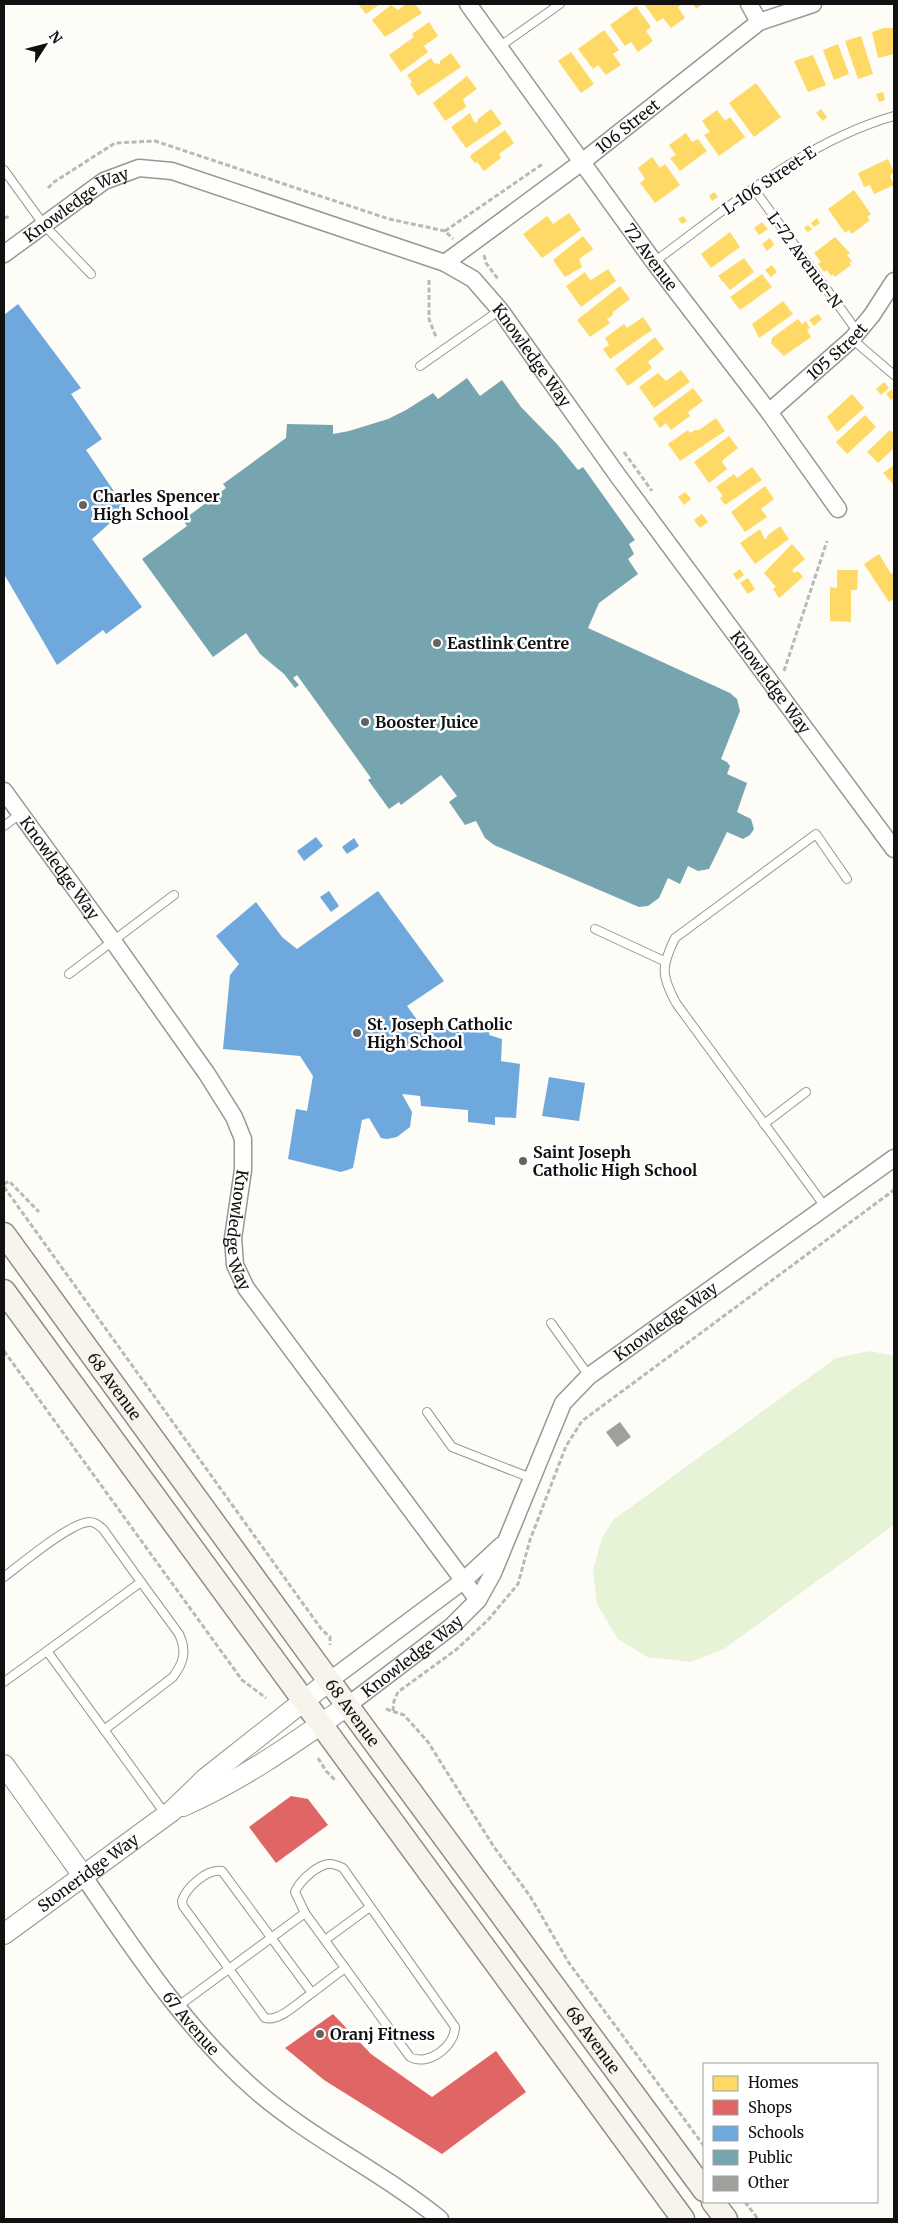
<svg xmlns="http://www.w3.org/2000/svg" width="898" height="2223" font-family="Merriweather,serif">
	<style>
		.green { fill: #e7f3d7 }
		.homes { fill: #ffd966 }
		.shops { fill: #e06666 }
		.schools { fill: #6fa8dc }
		.public { fill: #76a5af }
		.building { fill: #a19f9c }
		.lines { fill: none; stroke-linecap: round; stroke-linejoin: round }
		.service-casing { stroke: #979795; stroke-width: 10 }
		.minor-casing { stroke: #979795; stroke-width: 19 }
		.tertiary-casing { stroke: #979795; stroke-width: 22 }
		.secondary-casing { stroke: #8e8d8b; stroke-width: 25 }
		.path { stroke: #b9b9b8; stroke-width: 3; stroke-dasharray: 5 2.5; stroke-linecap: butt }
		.service { stroke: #fffffe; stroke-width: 8 }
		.minor { stroke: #fffffe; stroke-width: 16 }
		.tertiary { stroke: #fffffe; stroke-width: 20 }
		.secondary { stroke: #f6f4eb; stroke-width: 22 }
		.poi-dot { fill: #646362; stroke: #fff; stroke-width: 2 }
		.labels { text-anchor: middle; stroke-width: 5; stroke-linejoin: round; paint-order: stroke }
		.street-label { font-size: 16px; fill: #111; stroke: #fff }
		.poi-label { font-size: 16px; font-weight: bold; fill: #111; stroke: #fff; text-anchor: start }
	</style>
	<rect width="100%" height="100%" fill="#fdfcf7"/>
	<path class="green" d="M870 1351 894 1356V1525L724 1649 691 1662 647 1657 618 1639 597 1604 593 1570 602 1538 613 1520 836 1358Z"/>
	<g class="homes">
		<path d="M358 4H380L366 14Z"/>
		<path d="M406 4H415L422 13 385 37 372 20 391 5 398 10Z"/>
		<path d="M644 4H683L678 7 685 18 671 28 663 18 657 22Z"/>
		<path d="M693 4H703L696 9Z"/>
		<path d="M636 6 651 27 646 31 653 41 638 52 631 42 625 46 610 25Z"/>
		<path d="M429 22 438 36 424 46 428 52 401 72 389 55 414 37 412 34Z"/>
		<path d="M884 28H894V54L878 58 872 32Z"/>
		<path d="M604 30 619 50 613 54 621 65 606 75 598 65 593 69 578 49Z"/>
		<path d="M861 36 873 74 858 79 845 41Z"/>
		<path d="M838 44 849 74 834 80 823 50Z"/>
		<path d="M571 52 594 84 581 93 558 61Z"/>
		<path d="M451 53 461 67 418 96 410 84 412 82 407 75 431 58 434 63 440 64V61Z"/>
		<path d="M813 55 826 85 808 92 794 61Z"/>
		<path d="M467 76 477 89 463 99 466 107 445 121 433 103Z"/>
		<path d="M756 83 781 117 754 137 729 103Z"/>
		<path d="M883 92 885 100 879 102 876 94Z"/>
		<path d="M491 109 502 124 466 148 451 127 470 113 474 122 477 123 478 119Z"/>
		<path d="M821 109 827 117 823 121 816 113Z"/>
		<path d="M717 110 725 121 730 117 745 137 719 156 704 135 710 132 702 121Z"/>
		<path d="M505 130 514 143 499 154 501 158 484 171 477 162 475 163 470 157 472 154Z"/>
		<path d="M686 133 692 142 698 139 707 151 680 171 670 158 676 155 669 145Z"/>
		<path d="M652 157 660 168 665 164 680 185 655 203 640 183 645 179 638 168Z"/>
		<path d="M888 159 894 172 890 176 894 185 874 194 870 185 864 187 858 173Z"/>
		<path d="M854 190 871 214 867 217 870 220 852 234 849 230 845 233 828 209Z"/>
		<path d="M714 192 718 197 712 201 709 196Z"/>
		<path d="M569 213 581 230 542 258 523 234 547 216 553 224Z"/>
		<path d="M683 216 687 221 682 224 678 219Z"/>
		<path d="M817 218 820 223 814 227 811 223Z"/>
		<path d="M762 222 768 229 759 235 754 228Z"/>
		<path d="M808 225 812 229 808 232 804 228Z"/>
		<path d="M730 232 740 247 711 268 701 254Z"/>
		<path d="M583 236 593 249 579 259 582 267 565 277 553 260Z"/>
		<path d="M835 237 850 253 847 255 852 261 849 263 851 265 835 277 833 274 831 276 827 270 824 272 818 264 821 262 814 253Z"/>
		<path d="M770 238 774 245 767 251 762 244Z"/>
		<path d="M744 258 754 272 730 290 718 276Z"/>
		<path d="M772 265 777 272 771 277 765 270Z"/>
		<path d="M608 269 616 281 581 307 566 286 585 272 590 280 593 279Z"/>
		<path d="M762 274 772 287 740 310 730 297Z"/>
		<path d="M620 286 630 299 613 312 612 316 607 319 610 323 590 337 577 320Z"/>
		<path d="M783 301 793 314 759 338 752 324Z"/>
		<path d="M818 314 822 319 814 326 809 320Z"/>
		<path d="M643 317 652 330 610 359 603 349 609 345 605 338 624 324 627 328Z"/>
		<path d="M798 319 802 324 806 321 810 328 807 330 811 337 784 356 771 343 772 338Z"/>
		<path d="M655 337 664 349 648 362 652 368 628 386 615 369Z"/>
		<path d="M681 370 690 382 654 408 639 387 658 373 666 381Z"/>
		<path d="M884 382 889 388 881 395 876 389Z"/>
		<path d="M693 388 703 401 688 412 690 416 671 430 666 423 660 428 653 418Z"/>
		<path d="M892 389 894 397 891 400 886 394Z"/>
		<path d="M852 394 864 408 837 432 827 417Z"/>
		<path d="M865 415 876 427 847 454 836 442Z"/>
		<path d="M716 418 725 431 680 461 668 444 688 430 690 433 695 430H699Z"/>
		<path d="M890 430 894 434V448L878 463 867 452Z"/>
		<path d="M729 436 738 448 724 459 722 462 727 469 709 483 694 462Z"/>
		<path d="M894 465V485L883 473Z"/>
		<path d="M752 467 762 480 725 505 720 498 723 496 716 487 734 474 737 478Z"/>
		<path d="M765 486 774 499 761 509 767 517 745 532 731 512Z"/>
		<path d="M685 492 691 499 684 505 678 497Z"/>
		<path d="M702 514 708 522 700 528 694 520Z"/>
		<path d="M780 526 789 539 755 564 740 543 760 529 764 538 767 539V536Z"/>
		<path d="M792 544 805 559 792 570 794 573 798 571 803 577 779 598 773 589 776 587 764 573Z"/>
		<path d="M879 554 891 574 894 572V599L889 602 864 564Z"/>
		<path d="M740 569 744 575 737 580 733 574Z"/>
		<path d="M837 570H858L857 590H851V622L830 621V587L837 588Z"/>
		<path d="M748 578 755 589 748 594 740 583Z"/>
	</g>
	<g class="shops">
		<path d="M291 1796 308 1799 328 1825 276 1863 249 1827Z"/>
		<path d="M333 2014 371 2054 432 2097 496 2051 526 2092 442 2154 324 2080 285 2048Z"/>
	</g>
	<g class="schools">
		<path d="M18 304 81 388 71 394 102 439 86 450 126 509 92 539 142 607 106 634 103 630 57 665 4 574V315Z"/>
		<path d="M316 837 323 846 304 861 297 851Z"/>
		<path d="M354 838 359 846 347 854 342 847Z"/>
		<path d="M329 891 339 906 331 912 320 897Z"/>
		<path d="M378 891 444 981 407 1006 418 1021 460 1031 461 1020 492 1025 489 1035 502 1039 501 1061 520 1064 516 1118 495 1117V1125L468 1122V1110L421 1106 420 1096 402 1094 412 1112 410 1127 397 1137 387 1139 381 1138 369 1118 362 1120 353 1168 341 1172 288 1159 296 1109 307 1111 313 1076 300 1056 223 1049 230 975 239 964 216 936 256 902 282 937 297 949Z"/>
		<path d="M549 1077 585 1083 579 1121 542 1116Z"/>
	</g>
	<path class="public" d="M467 378 480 396 502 380 521 407 557 444 578 470 583 467 635 540 629 544 634 554 628 559 638 574 599 603 588 628 730 693 737 699 740 711 721 759 727 762 730 766 727 774 747 783 737 812 751 819 754 829 750 835 743 839 727 832 709 869 698 871 688 866 680 884 668 878 659 898 648 906 639 907 494 845 485 838 476 821 465 825 449 802 457 796 441 775 401 805 399 802 389 809 368 780 371 778 297 675 293 678 299 685 295 688 284 674 260 654 246 633 213 657 142 559 187 526 183 520 226 488 223 484 286 438 287 424 333 425V434L349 431 388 419 406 410 433 393 438 399Z"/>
	<path class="building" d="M620 1422 631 1437 617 1447 606 1432Z"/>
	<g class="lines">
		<defs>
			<g id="service">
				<path d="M499 47 560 4"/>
				<path d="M4 170 44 225 91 274"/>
				<path d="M754 189 857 331"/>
				<path d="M654 262C729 207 803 142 894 116"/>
				<path d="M852 339 894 375"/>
				<path d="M420 366 500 310"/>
				<path d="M4 826 20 814"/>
				<path d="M595 929 664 961"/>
				<path d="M69 974 174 895"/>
				<path d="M764 1124 806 1092"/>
				<path d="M826 1208 676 1003C661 975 661 967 675 938L816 834 847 879"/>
				<path d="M551 1323 589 1376"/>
				<path d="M427 1412 452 1447 531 1478"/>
				<path d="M4 1577C20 1565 72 1521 90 1522 96 1522 99 1526 103 1529L141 1582"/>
				<path d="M47 1651 141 1582 179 1634C187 1651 184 1662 173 1677L104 1730"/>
				<path d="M4 1682 47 1651 166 1815"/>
				<path d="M325 1940 370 1907"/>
				<path d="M312 1993C300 2001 280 2022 265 2018L183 1906 182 1901C186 1888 207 1868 222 1871L312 1993 345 1968"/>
				<path d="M177 2007 305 1913 410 2057C428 2067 455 2046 455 2027L343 1868C337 1865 330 1862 324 1865 313 1869 299 1882 295 1892L305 1913"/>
			</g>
			<g id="minor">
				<path id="s1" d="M468 4 654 262 769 412 838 509"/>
				<path d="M749 4 759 22"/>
				<path id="s2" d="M4 254 104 181 139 168 172 171 445 263 473 279 500 310 618 476 894 849"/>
				<path id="s3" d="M445 263 582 162 759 22 813 4"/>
				<path id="s4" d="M769 412 852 339 872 315 894 281"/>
				<path id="s5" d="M4 791 113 941 207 1074 234 1117 243 1139V1170L233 1238 235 1265 246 1288 478 1600"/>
				<path d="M329 1681 463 1581 502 1545"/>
				<path id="s6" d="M347 1706 452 1626 478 1600 493 1573 563 1403 589 1376 894 1158"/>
				<path id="s7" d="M84 1877C135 1951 185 2028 254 2089 311 2139 381 2171 440 2219"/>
			</g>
			<g id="tertiary">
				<path d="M4 1765 84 1877"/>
				<path d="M183 1806C242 1780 294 1743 347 1706"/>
				<path id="s8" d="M4 1934 172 1811 206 1778 329 1681"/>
			</g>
			<g id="secondary">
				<path id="s9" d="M4 1234 313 1659 704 2190"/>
				<path d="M4 1291 683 2219"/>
				<path d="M713 2202 726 2219"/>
			</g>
		</defs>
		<use href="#service" class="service-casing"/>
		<use href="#minor" class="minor-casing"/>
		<use href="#tertiary" class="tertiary-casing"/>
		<use href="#secondary" class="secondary-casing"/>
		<g class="path">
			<path d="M48 188 54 182 115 143 155 141 389 219 445 231 453 239"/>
			<path d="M4 218 11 216"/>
			<path d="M445 231 544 163"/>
			<path d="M484 255 486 263 498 279"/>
			<path d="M429 280V319L436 337"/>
			<path d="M624 452 652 491"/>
			<path d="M784 671 827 541"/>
			<path d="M4 1184 9 1181 39 1212"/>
			<path d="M4 1187 322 1630 330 1637V1645"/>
			<path d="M4 1351 242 1680 266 1698"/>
			<path d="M386 1709 404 1715 428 1742 494 1847 530 1896 569 1963 704 2146"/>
			<path d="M393 1711 394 1701 398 1692 457 1649 488 1620 518 1584 530 1540 566 1446 582 1421 894 1190"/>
			<path d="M318 1758 326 1771 336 1781"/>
			<path d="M745 2202 758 2219"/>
		</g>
		<use href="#service" class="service"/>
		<use href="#minor" class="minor"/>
		<use href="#tertiary" class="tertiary"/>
		<use href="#secondary" class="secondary"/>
	</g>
	<g class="poi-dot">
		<circle cx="83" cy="505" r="5"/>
		<circle cx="437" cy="643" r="5"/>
		<circle cx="365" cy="722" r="5"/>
		<circle cx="357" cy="1033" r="5"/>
		<circle cx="523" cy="1161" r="5"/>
		<circle cx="320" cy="2034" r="5"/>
	</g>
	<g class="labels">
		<g class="street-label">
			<text dy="6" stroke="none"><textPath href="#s3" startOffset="228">106 Street</textPath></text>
			<text transform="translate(769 180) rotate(-34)" y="6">L-106 Street-E</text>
			<text dy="6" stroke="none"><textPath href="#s2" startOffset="88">Knowledge Way</textPath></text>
			<text dy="6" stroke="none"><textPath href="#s1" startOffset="312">72 Avenue</textPath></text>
			<text transform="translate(805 260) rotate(54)" y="6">L-72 Avenue-N</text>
			<text dy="6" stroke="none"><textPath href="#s4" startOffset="91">105 Street</textPath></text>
			<text dy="6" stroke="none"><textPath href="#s2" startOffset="611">Knowledge Way</textPath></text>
			<text dy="6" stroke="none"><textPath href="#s2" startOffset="1016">Knowledge Way</textPath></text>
			<text dy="6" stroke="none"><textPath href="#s5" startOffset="95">Knowledge Way</textPath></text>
			<text dy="6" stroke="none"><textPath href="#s5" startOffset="515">Knowledge Way</textPath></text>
			<text dy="6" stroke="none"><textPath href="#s6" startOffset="515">Knowledge Way</textPath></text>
			<text dy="6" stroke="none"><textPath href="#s9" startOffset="188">68 Avenue</textPath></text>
			<text dy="6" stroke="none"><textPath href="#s6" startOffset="82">Knowledge Way</textPath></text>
			<text dy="6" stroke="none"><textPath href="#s9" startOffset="592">68 Avenue</textPath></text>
			<text dy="6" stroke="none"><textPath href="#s8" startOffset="104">Stoneridge Way</textPath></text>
			<text dy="6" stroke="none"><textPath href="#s7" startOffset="181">67 Avenue</textPath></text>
			<text dy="6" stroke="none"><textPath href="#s9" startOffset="998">68 Avenue</textPath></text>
		</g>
		<g class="poi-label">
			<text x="93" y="502">Charles Spencer<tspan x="93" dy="18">High School</tspan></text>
			<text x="447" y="649">Eastlink Centre</text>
			<text x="375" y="728">Booster Juice</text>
			<text x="367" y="1030">St. Joseph Catholic<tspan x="367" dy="18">High School</tspan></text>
			<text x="533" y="1158">Saint Joseph<tspan x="533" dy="18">Catholic High School</tspan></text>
			<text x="330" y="2040">Oranj Fitness</text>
		</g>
	</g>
	<rect width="898" height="2223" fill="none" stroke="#111111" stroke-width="10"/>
	<rect x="703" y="2063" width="175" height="140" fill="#ffffff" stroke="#a0a0a0"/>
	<rect x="713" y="2076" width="25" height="15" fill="#ffd966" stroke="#a0a0a0"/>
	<text x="748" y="2088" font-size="15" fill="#111111">Homes</text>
	<rect x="713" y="2100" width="25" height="15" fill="#e06666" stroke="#a0a0a0"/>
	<text x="748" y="2113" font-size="15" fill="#111111">Shops</text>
	<rect x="713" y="2126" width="25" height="15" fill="#6fa8dc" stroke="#a0a0a0"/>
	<text x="748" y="2138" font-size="15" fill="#111111">Schools</text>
	<rect x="713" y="2150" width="25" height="15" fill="#76a5af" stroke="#a0a0a0"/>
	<text x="748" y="2163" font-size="15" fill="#111111">Public</text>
	<rect x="713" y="2176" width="25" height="15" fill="#a19f9c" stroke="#a0a0a0"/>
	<text x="748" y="2188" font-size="15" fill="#111111">Other</text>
	<g transform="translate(45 45) rotate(54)" stroke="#ffffff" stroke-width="4" paint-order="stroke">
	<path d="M0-4L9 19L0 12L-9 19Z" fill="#111111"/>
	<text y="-8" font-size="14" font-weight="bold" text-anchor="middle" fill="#111111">N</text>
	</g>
</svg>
